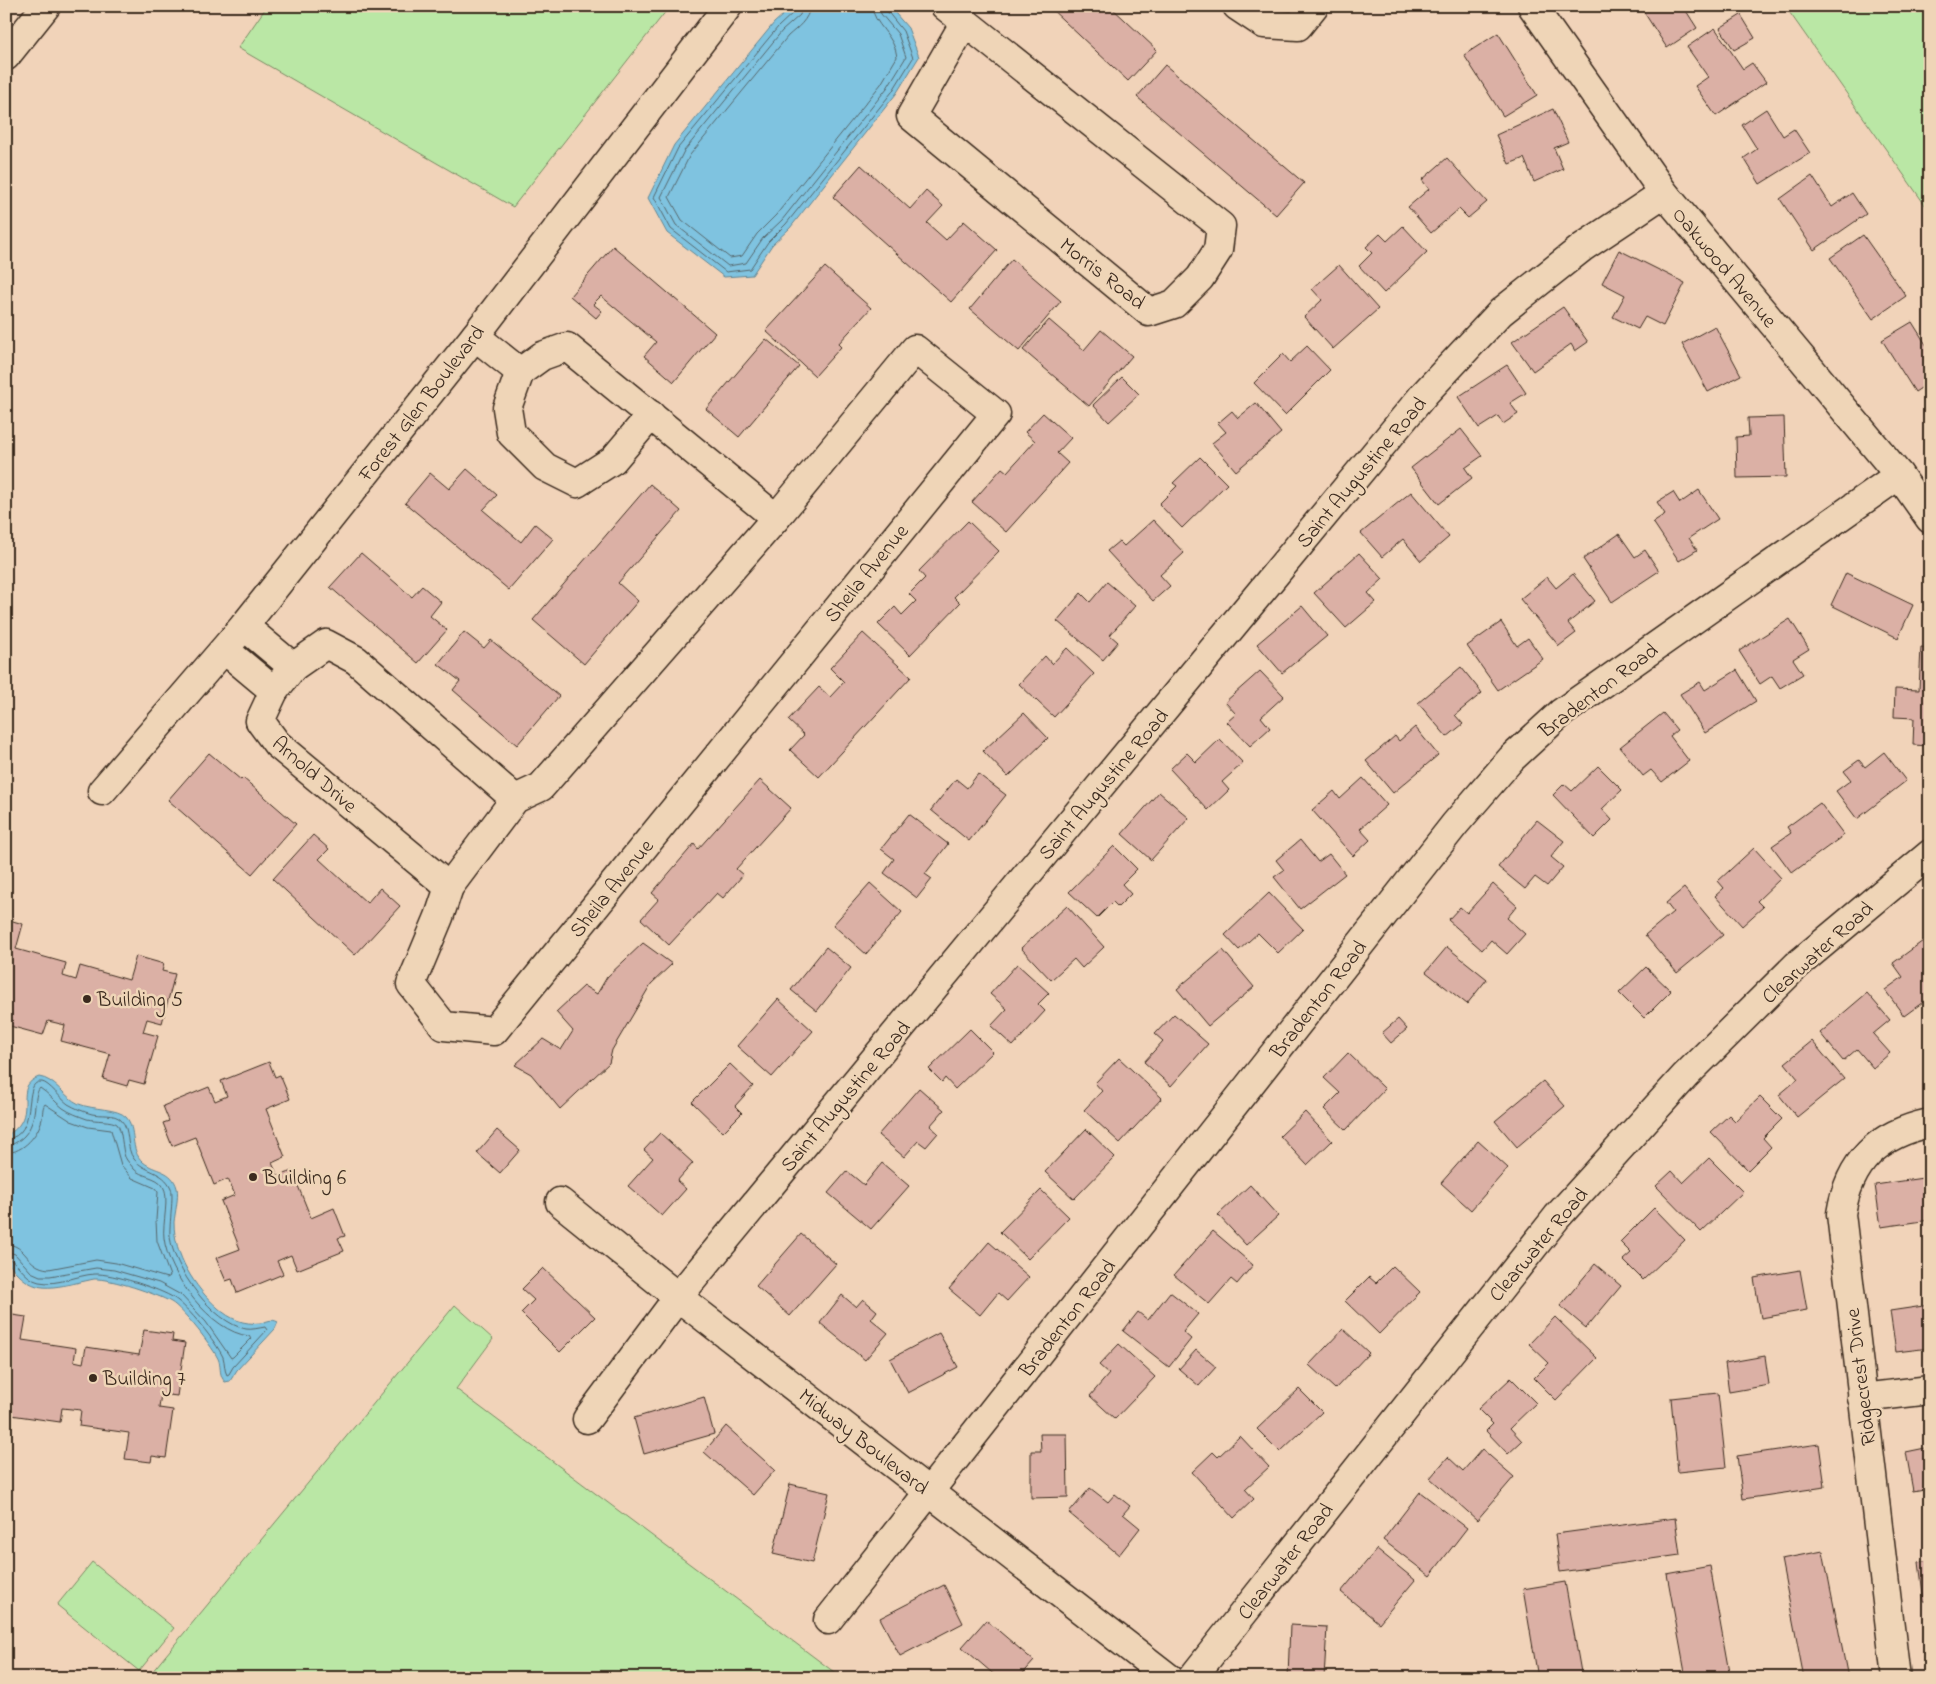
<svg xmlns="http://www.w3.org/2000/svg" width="1936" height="1684" font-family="'Indie Flower',sans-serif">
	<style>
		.green { fill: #bae7a5; stroke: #7a8862 }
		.water { fill: #7fc3e0; stroke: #648692 }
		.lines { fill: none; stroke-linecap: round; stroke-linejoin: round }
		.shore { stroke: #56676c; stroke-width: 1 }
		.building { fill: #dbb0a5; stroke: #3b2a1e }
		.minor-casing { stroke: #3b2a1e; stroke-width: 31 }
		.minor { stroke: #efd5b7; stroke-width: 28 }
		.poi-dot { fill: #3b2a1e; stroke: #efd5b7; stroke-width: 2 }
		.labels { text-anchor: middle; stroke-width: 5; stroke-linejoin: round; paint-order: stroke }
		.street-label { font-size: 21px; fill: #3b2a1e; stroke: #efd5b7 }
		.poi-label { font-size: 21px; fill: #3b2a1e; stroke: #efd5b7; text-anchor: start }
	</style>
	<rect width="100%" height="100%" fill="#f1d3b9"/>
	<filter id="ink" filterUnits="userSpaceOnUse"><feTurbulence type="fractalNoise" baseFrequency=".02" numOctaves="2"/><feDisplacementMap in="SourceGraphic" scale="10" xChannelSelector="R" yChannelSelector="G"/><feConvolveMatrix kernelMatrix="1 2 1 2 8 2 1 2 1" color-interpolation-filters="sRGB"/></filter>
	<g filter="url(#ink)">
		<g class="green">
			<path d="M267 6H670L513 207 238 48Z"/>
			<path d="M1785 6H1930V212Z"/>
			<path d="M455 1305 493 1339 456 1389 842 1678H147Z"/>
			<path d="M92 1562 174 1628 139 1671 57 1605Z"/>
		</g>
		<g class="water">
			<path d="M793 6H889L908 28 919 57 896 94 790 228 772 245 752 275 724 277 667 233 648 198 674 145 774 23Z"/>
			<path d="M39 1077C55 1079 64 1097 79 1104 93 1110 118 1108 126 1117 137 1129 129 1150 143 1162 155 1172 172 1169 177 1188 179 1196 175 1213 174 1222 174 1255 194 1287 218 1308 230 1319 244 1325 260 1323 267 1322 271 1318 278 1322L275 1329 237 1370 230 1381 225 1382C219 1375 221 1369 219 1361 215 1349 182 1308 171 1302 157 1294 110 1278 94 1279 88 1280 82 1282 76 1283 40 1291 29 1290 6 1260V1136C12 1132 18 1128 21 1122 31 1105 16 1085 39 1077Z"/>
		</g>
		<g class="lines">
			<g class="shore">
				<path d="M796 6 795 11 778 27 678 148 654 197 671 229 726 272 750 269 768 242 786 224 892 92 913 58 903 31 887 11 886 6"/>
				<path d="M802 6 800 15 782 31 684 151 661 197 676 225 728 266 746 263 763 238 782 220 887 88 906 57 898 34 881 14 879 6"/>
				<path d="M810 6C809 20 797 28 788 36L690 155 669 197 682 220 730 258 742 256 757 234 776 215 881 84 897 57C895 35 873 25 872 6"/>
				<path d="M6 1139C41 1136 20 1079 42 1082 49 1083 61 1099 68 1104 75 1108 84 1112 92 1114 102 1116 114 1113 121 1120 131 1129 125 1148 134 1159 145 1173 163 1170 171 1188 174 1195 169 1225 170 1236 173 1268 213 1323 246 1329 251 1330 259 1328 265 1327L267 1330 233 1367 229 1374 227 1375C224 1370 225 1363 223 1357 216 1342 188 1307 174 1298 160 1289 112 1273 95 1274 76 1275 58 1286 39 1282 24 1279 17 1259 6 1258"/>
				<path d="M6 1146C13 1145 19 1141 24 1136 39 1120 32 1096 40 1088 48 1093 55 1102 63 1108 70 1113 79 1116 87 1119 95 1121 112 1120 117 1124 122 1129 122 1149 125 1157 127 1161 131 1165 134 1169 141 1177 157 1176 163 1186 170 1197 162 1224 164 1238 168 1274 211 1332 249 1336L251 1339 233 1357 231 1358 206 1322 181 1295 159 1283 114 1270 96 1268 50 1276H40L31 1272 15 1254 6 1251"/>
				<path d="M6 1153C24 1152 38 1135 42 1119 43 1113 42 1108 45 1104L71 1121 88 1127 111 1130 121 1165 132 1178 155 1188 158 1192 156 1220 157 1241 170 1276 167 1278 116 1263 96 1260 49 1269C25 1267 28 1245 6 1244"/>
			</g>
		</g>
		<g class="building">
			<path d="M1048 6H1110L1157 50 1128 81Z"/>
			<path d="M1640 6H1683L1697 28 1667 48Z"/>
			<path d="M1741 15 1755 38 1734 50 1720 28Z"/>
			<path d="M1715 28 1743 69 1752 63 1766 82 1716 116 1695 86 1708 77 1687 47Z"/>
			<path d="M1498 33 1537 95 1503 116 1464 55Z"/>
			<path d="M1165 65 1304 183 1276 215 1137 97Z"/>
			<path d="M1553 109 1568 142 1554 148 1563 169 1534 182 1524 158 1509 164 1496 135Z"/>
			<path d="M1766 109 1783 136 1794 129 1810 153 1760 184 1744 158 1757 149 1742 125Z"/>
			<path d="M1447 158 1487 202 1468 218 1459 209 1431 233 1408 207 1429 189 1422 180Z"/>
			<path d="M861 165 910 209 926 191 943 206 927 223 946 240 964 221 997 250 951 302 833 197Z"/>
			<path d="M1812 176 1832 207 1852 193 1866 214 1814 250 1780 199Z"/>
			<path d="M1403 226 1427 252 1384 293 1359 266 1372 253 1366 247 1380 234 1387 241Z"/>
			<path d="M1863 235 1906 296 1873 319 1830 258Z"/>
			<path d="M613 246 715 333 674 382 644 356 656 342 601 296 593 304 602 311 596 318 570 296Z"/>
			<path d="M1619 250 1685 283 1663 326 1645 317 1638 329 1613 317 1625 295 1602 283Z"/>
			<path d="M1012 259 1061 301 1019 351 970 309Z"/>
			<path d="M1339 265 1378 309 1333 349 1304 317 1322 300 1312 289Z"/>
			<path d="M825 267 871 308 838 344 841 347 815 376 766 331Z"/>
			<path d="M1563 307 1588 342 1575 351 1571 344 1533 371 1512 342Z"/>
			<path d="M1049 320 1084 350 1101 330 1132 356 1089 406 1023 350Z"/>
			<path d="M1912 322 1930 351V382L1915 392 1882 340Z"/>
			<path d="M1715 326 1741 375 1708 392 1682 344Z"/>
			<path d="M766 339 799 366 739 437 706 409Z"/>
			<path d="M1307 346 1330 370 1285 415 1254 383 1283 354 1290 362Z"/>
			<path d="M1507 365 1526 393 1510 403 1518 414 1503 424 1498 416 1479 428 1458 397Z"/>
			<path d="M1122 377 1139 394 1109 422 1093 405Z"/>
			<path d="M1256 403 1281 433 1236 471 1212 443 1226 432 1218 423 1232 411 1238 418Z"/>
			<path d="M1043 413 1071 438 1057 453 1068 463 1006 532 972 502 1002 468 1007 472 1035 441 1025 432Z"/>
			<path d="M1784 417 1786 477 1737 478 1736 437 1749 436 1748 418Z"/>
			<path d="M1461 429 1482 456 1465 468 1472 478 1439 504 1411 468Z"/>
			<path d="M1200 457 1227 484 1182 528 1159 504 1177 486 1173 483Z"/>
			<path d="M467 469 497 495 483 510 521 542 535 524 553 539 509 590 405 503 430 473 449 489Z"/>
			<path d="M650 484 681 511 618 583 638 601 584 664 533 620Z"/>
			<path d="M1699 490 1718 519 1689 538 1697 550 1679 561 1653 522 1665 514 1657 502 1673 492 1680 503Z"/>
			<path d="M1411 492 1449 537 1421 561 1403 539 1382 557 1361 533Z"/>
			<path d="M1153 520 1184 553 1160 575 1170 586 1153 601 1107 551 1119 541 1124 546Z"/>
			<path d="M968 521 999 551 954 597 960 603 910 655 878 624 895 607 902 615 916 601 909 594 925 578 919 571Z"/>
			<path d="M1619 534 1635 557 1645 550 1659 571 1612 602 1583 559Z"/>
			<path d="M361 553 412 597 422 586 441 602 430 616 447 630 418 663 330 587Z"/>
			<path d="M1359 553 1383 579 1368 593 1376 602 1346 628 1314 593Z"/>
			<path d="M1846 573 1913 605 1898 638 1831 605Z"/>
			<path d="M1573 574 1595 601 1568 623 1576 633 1559 646 1520 599 1547 577 1556 588Z"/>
			<path d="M1107 582 1135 606 1110 635 1118 642 1103 660 1057 621 1081 593 1090 602Z"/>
			<path d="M1302 606 1327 636 1282 673 1257 644Z"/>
			<path d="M1790 619 1809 649 1793 659 1803 674 1780 688 1772 676 1760 684 1739 651Z"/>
			<path d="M1501 622 1517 646 1528 638 1543 659 1498 690 1467 646Z"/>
			<path d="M464 632 484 648 491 640 559 696 517 745 453 690 460 681 438 664Z"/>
			<path d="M863 633 911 677 819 777 790 750 804 735 788 720 819 687 830 697 844 682 830 668Z"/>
			<path d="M1921 647 1930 648V746L1913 745 1914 718 1894 717 1895 689 1919 690Z"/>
			<path d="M1067 648 1094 674 1054 717 1019 684 1045 656 1052 664Z"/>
			<path d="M1461 667 1482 693 1455 715 1463 724 1447 737 1418 703Z"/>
			<path d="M1737 670 1756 701 1705 733 1680 694 1700 682 1705 690Z"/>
			<path d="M1260 671 1284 696 1261 717 1270 728 1250 746 1227 722 1236 714 1225 702Z"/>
			<path d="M1024 713 1048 738 1008 777 983 751Z"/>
			<path d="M1663 713 1677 730 1670 736 1689 761 1662 782 1651 770 1643 776 1620 747Z"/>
			<path d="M1415 727 1438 755 1393 793 1366 761 1395 736 1399 741Z"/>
			<path d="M1220 739 1243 763 1222 782 1229 790 1208 810 1170 769 1187 753 1196 762Z"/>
			<path d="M1884 752 1906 781 1857 819 1836 791 1851 780 1844 771 1859 760 1865 767Z"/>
			<path d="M209 753 241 780 243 778 296 824 252 874 168 800Z"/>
			<path d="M1598 766 1622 790 1602 809 1612 820 1594 838 1553 795 1564 784 1572 791Z"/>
			<path d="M978 774 1006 795 969 841 931 810 956 779 967 788Z"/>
			<path d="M1363 778 1387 805 1360 829 1370 840 1353 856 1312 810 1334 791 1340 799Z"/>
			<path d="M760 780 791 808 736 869 743 875 723 898 717 893 669 945 641 919 659 899 652 893 694 844 698 849Z"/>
			<path d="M1159 792 1189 818 1151 860 1122 834Z"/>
			<path d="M1820 803 1844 835 1792 873 1772 846 1791 833 1787 827Z"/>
			<path d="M909 814 948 844 925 874 932 879 917 898 884 873 894 859 881 849Z"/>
			<path d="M1537 820 1564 841 1551 857 1563 867 1547 886 1535 877 1525 889 1498 867Z"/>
			<path d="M313 835 329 849 319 859 367 903 380 888 400 906 355 955 273 879Z"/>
			<path d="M1300 840 1318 862 1329 854 1345 874 1300 909 1274 877 1284 870 1276 860Z"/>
			<path d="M1114 846 1137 869 1122 884 1131 894 1118 907 1113 902 1097 918 1069 892Z"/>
			<path d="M1754 848 1781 878 1757 901 1763 907 1742 926 1715 896 1724 888 1718 881Z"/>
			<path d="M870 883 902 912 866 954 833 925Z"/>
			<path d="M1493 884 1517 906 1507 918 1525 934 1507 954 1491 940 1482 950 1448 920 1460 907 1467 913Z"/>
			<path d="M1684 888 1723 935 1677 973 1645 935 1673 912 1666 903Z"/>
			<path d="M1269 893 1303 929 1278 953 1258 933 1239 950 1225 935Z"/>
			<path d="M1067 906 1104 947 1082 968 1074 959 1051 980 1021 948Z"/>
			<path d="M6 919 23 924 16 949 66 963 63 976 76 980 80 966 129 980 136 956 164 964 162 971 175 974 162 1023 147 1019 143 1032 158 1036 144 1084 129 1080 127 1086 103 1079 110 1054 61 1041 65 1025 48 1021 43 1035 6 1025Z"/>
			<path d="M1923 941 1930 950V997L1904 1016 1885 990 1903 977 1893 963Z"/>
			<path d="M643 943 672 964 651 984 612 1050 609 1063 560 1109 531 1074 515 1065 543 1039 561 1050 573 1031 556 1012 584 986 597 994 607 977Z"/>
			<path d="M826 947 851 968 817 1011 791 990Z"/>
			<path d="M1447 947 1487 979 1467 1004 1426 972Z"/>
			<path d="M1223 950 1254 987 1208 1026 1177 989Z"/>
			<path d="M1017 964 1049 993 1038 1004 1045 1011 1013 1046 991 1026 1007 1009 990 994Z"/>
			<path d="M1646 967 1671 991 1644 1018 1619 993Z"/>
			<path d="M1867 993 1890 1020 1873 1034 1890 1053 1873 1068 1857 1049 1843 1061 1820 1033Z"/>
			<path d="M778 999 813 1031 772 1077 737 1046Z"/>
			<path d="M1174 1014 1208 1044 1171 1086 1144 1062 1163 1041 1155 1034Z"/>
			<path d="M1398 1019 1407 1029 1391 1043 1382 1033Z"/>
			<path d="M970 1029 993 1052 955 1089 945 1078 942 1082 929 1069Z"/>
			<path d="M1812 1041 1844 1079 1797 1117 1779 1095 1798 1079 1785 1063Z"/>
			<path d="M1348 1053 1385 1089 1346 1130 1324 1109 1340 1093 1324 1078Z"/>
			<path d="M1119 1058 1162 1098 1120 1143 1084 1110 1102 1091 1095 1083Z"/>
			<path d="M269 1062 275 1077 280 1075 290 1099 266 1109 285 1157 272 1163 278 1176 292 1171 311 1218 334 1208 345 1236 338 1238 344 1251 297 1270 291 1255 277 1261 283 1274 237 1293 232 1279 226 1281 216 1258 240 1249 221 1201 235 1195 228 1179 214 1185 195 1137 172 1146 163 1123 169 1121 163 1106 209 1087 215 1101 227 1096 221 1081Z"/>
			<path d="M730 1064 753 1086 735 1106 742 1113 723 1132 692 1102Z"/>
			<path d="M1543 1081 1565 1106 1517 1147 1495 1121Z"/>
			<path d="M919 1088 944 1110 930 1126 938 1133 926 1147 918 1141 904 1157 878 1135Z"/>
			<path d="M1760 1097 1782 1119 1763 1138 1771 1147 1748 1170 1711 1132 1729 1115 1735 1121Z"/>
			<path d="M1305 1112 1332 1141 1307 1165 1280 1136Z"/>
			<path d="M1086 1129 1115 1157 1074 1199 1045 1172Z"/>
			<path d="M497 1130 520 1150 500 1173 477 1153Z"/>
			<path d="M660 1133 693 1163 677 1181 686 1189 662 1216 628 1186 653 1158 644 1150Z"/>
			<path d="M1478 1141 1508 1168 1471 1210 1441 1183Z"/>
			<path d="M1709 1158 1743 1192 1701 1232 1656 1186 1672 1171 1683 1183Z"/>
			<path d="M882 1163 909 1186 871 1229 828 1193 847 1171 864 1185Z"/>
			<path d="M1930 1177V1220L1881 1227 1875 1185Z"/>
			<path d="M1250 1185 1278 1216 1246 1245 1218 1215Z"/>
			<path d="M1041 1190 1069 1217 1028 1259 1000 1232Z"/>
			<path d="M1654 1208 1685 1240 1643 1280 1623 1260 1631 1253 1620 1242Z"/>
			<path d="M1213 1231 1253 1265 1237 1284 1231 1279 1209 1304 1174 1275Z"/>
			<path d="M801 1234 836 1264 790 1316 756 1286Z"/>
			<path d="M989 1242 1029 1277 1007 1301 998 1293 980 1315 949 1289Z"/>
			<path d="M1595 1264 1621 1286 1586 1328 1560 1306Z"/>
			<path d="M1393 1266 1420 1292 1379 1334 1345 1301 1369 1277 1376 1283Z"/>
			<path d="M543 1268 595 1317 560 1352 521 1313 534 1300 522 1289Z"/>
			<path d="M1800 1270 1807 1310 1761 1318 1754 1278Z"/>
			<path d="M1170 1292 1198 1314 1183 1332 1191 1339 1169 1367 1123 1331 1138 1312 1148 1320Z"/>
			<path d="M842 1295 856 1307 863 1299 877 1311 871 1319 888 1333 865 1360 820 1323Z"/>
			<path d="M1930 1305V1348L1896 1352 1890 1311Z"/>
			<path d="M6 1314 26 1317 22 1340 76 1348 74 1361 83 1363 86 1347 139 1355 144 1330 173 1334 172 1341 185 1343 177 1396 161 1394 159 1408 173 1410 166 1458 152 1456 151 1462 125 1459 129 1433 79 1426 81 1410 62 1408 60 1422 11 1415 6 1441Z"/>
			<path d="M1555 1317 1597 1358 1556 1400 1534 1378 1549 1363 1529 1344Z"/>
			<path d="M1343 1329 1369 1353 1335 1389 1309 1365Z"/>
			<path d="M939 1333 958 1367 908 1393 890 1359Z"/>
			<path d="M1119 1344 1155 1377 1115 1419 1090 1396 1109 1374 1099 1365Z"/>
			<path d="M1196 1350 1216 1367 1199 1386 1179 1369Z"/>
			<path d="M1765 1356 1769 1385 1729 1392 1725 1363Z"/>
			<path d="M1511 1378 1536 1403 1510 1428 1522 1441 1508 1454 1486 1431 1493 1424 1478 1409Z"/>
			<path d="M1299 1389 1322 1412 1280 1452 1257 1429Z"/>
			<path d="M1718 1393 1726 1467 1678 1472 1671 1398Z"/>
			<path d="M704 1397 714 1434 644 1454 634 1418Z"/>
			<path d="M726 1426 775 1470 753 1495 704 1452Z"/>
			<path d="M1040 1434H1067L1068 1497 1031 1498V1451H1041Z"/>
			<path d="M1240 1436 1269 1467 1245 1489 1254 1499 1234 1518 1192 1472 1213 1452 1218 1457Z"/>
			<path d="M1819 1444 1825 1487 1743 1499 1737 1456Z"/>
			<path d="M1930 1447V1488L1913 1491 1906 1452Z"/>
			<path d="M1482 1449 1514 1477 1477 1520 1430 1478 1448 1457 1463 1471Z"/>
			<path d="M790 1484 829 1493 812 1563 773 1554Z"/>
			<path d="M1090 1488 1108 1502 1115 1494 1130 1506 1123 1514 1140 1528 1119 1555 1069 1513Z"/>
			<path d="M1420 1492 1467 1528 1430 1576 1383 1540Z"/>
			<path d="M1675 1518 1680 1555 1560 1572 1555 1534Z"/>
			<path d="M1377 1549 1415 1580 1379 1623 1341 1592Z"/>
			<path d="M1823 1551 1848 1678H1804L1781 1559Z"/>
			<path d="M1930 1560V1602H1924L1919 1562Z"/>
			<path d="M1710 1566 1730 1678H1686L1667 1574Z"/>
			<path d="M1565 1582 1582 1678H1538L1523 1589Z"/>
			<path d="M944 1585 963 1623 900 1656 880 1618Z"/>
			<path d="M986 1620 1034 1661 1019 1678H998L962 1647Z"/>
			<path d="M1290 1625 1327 1627 1324 1678H1288Z"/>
		</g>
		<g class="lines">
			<defs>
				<g id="minor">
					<path d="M945 6 965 22"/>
					<path d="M1237 6 1264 24 1298 26 1314 6"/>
					<path d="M1532 6 1664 193 1899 475 1930 519"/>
					<path d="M965 22 1221 226 1218 250 1200 278 1174 304 1149 312 911 116Z"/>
					<path d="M6 56 46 6"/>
					<path d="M475 336 520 372 542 356 567 347 776 518"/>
					<path d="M915 349 996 414 494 1031 444 1026 411 984 439 917 449 887 515 799 541 787 776 518Z"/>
					<path d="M520 372 507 408 511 433 545 467 577 483 613 460 651 415"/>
					<path d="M244 626 293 667"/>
					<path d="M225 650 274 691"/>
					<path d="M102 791 244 626 475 336 728 6"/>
					<path d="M449 887 277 744 260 721 274 691 293 667 326 644 356 660 515 799"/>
					<path d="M560 1202 678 1297 1169 1678"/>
					<path d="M1862 1398 1930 1390"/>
					<path d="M587 1419 678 1297 1425 393 1501 312 1583 247 1664 193"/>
					<path d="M828 1620 1455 824 1511 759 1561 713 1899 475"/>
					<path d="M1192 1678 1557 1217 1685 1076 1797 965 1930 854"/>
					<path d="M1896 1678 1841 1214C1849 1162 1878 1134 1930 1123"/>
				</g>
			</defs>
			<use href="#minor" class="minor-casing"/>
			<use href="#minor" class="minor"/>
		</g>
	</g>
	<g class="poi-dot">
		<circle cx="87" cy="999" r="5"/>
		<circle cx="253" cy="1177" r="5"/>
		<circle cx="93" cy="1378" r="5"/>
	</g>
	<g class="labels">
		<g class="street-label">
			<text transform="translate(1725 267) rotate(50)" y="7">Oakwood Avenue</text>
			<text transform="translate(1103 273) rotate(38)" y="7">Morris Road</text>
			<text transform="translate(421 403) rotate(-52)" y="7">Forest Glen Boulevard</text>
			<text transform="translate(1361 472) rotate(-50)" y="7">Saint Augustine Road</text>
			<text transform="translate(866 573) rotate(-51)" y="7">Sheila Avenue</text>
			<text transform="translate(1598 690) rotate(-37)" y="7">Bradenton Road</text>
			<text transform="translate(315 774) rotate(41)" y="7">Arnold Drive</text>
			<text transform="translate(1103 784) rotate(-50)" y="7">Saint Augustine Road</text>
			<text transform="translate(611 888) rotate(-51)" y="7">Sheila Avenue</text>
			<text transform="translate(1817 952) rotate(-42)" y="7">Clearwater Road</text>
			<text transform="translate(1318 999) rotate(-52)" y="7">Bradenton Road</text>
			<text transform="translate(845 1096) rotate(-50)" y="7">Saint Augustine Road</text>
			<text transform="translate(1538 1244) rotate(-50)" y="7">Clearwater Road</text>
			<text transform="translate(1067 1318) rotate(-52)" y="7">Bradenton Road</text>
			<text transform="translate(1860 1377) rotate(-97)" y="7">Ridgecrest Drive</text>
			<text transform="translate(864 1441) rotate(38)" y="7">Midway Boulevard</text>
			<text transform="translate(1285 1561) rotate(-52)" y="7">Clearwater Road</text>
		</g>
		<g class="poi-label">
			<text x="97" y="1006">Building 5</text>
			<text x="263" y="1184">Building 6</text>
			<text x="103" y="1385">Building 7</text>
		</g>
	</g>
	<rect width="1936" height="1684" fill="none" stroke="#efd5b7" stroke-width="25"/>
	<rect x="12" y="12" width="1911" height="1659" fill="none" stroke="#3b2a1e" stroke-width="2" filter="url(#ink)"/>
</svg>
